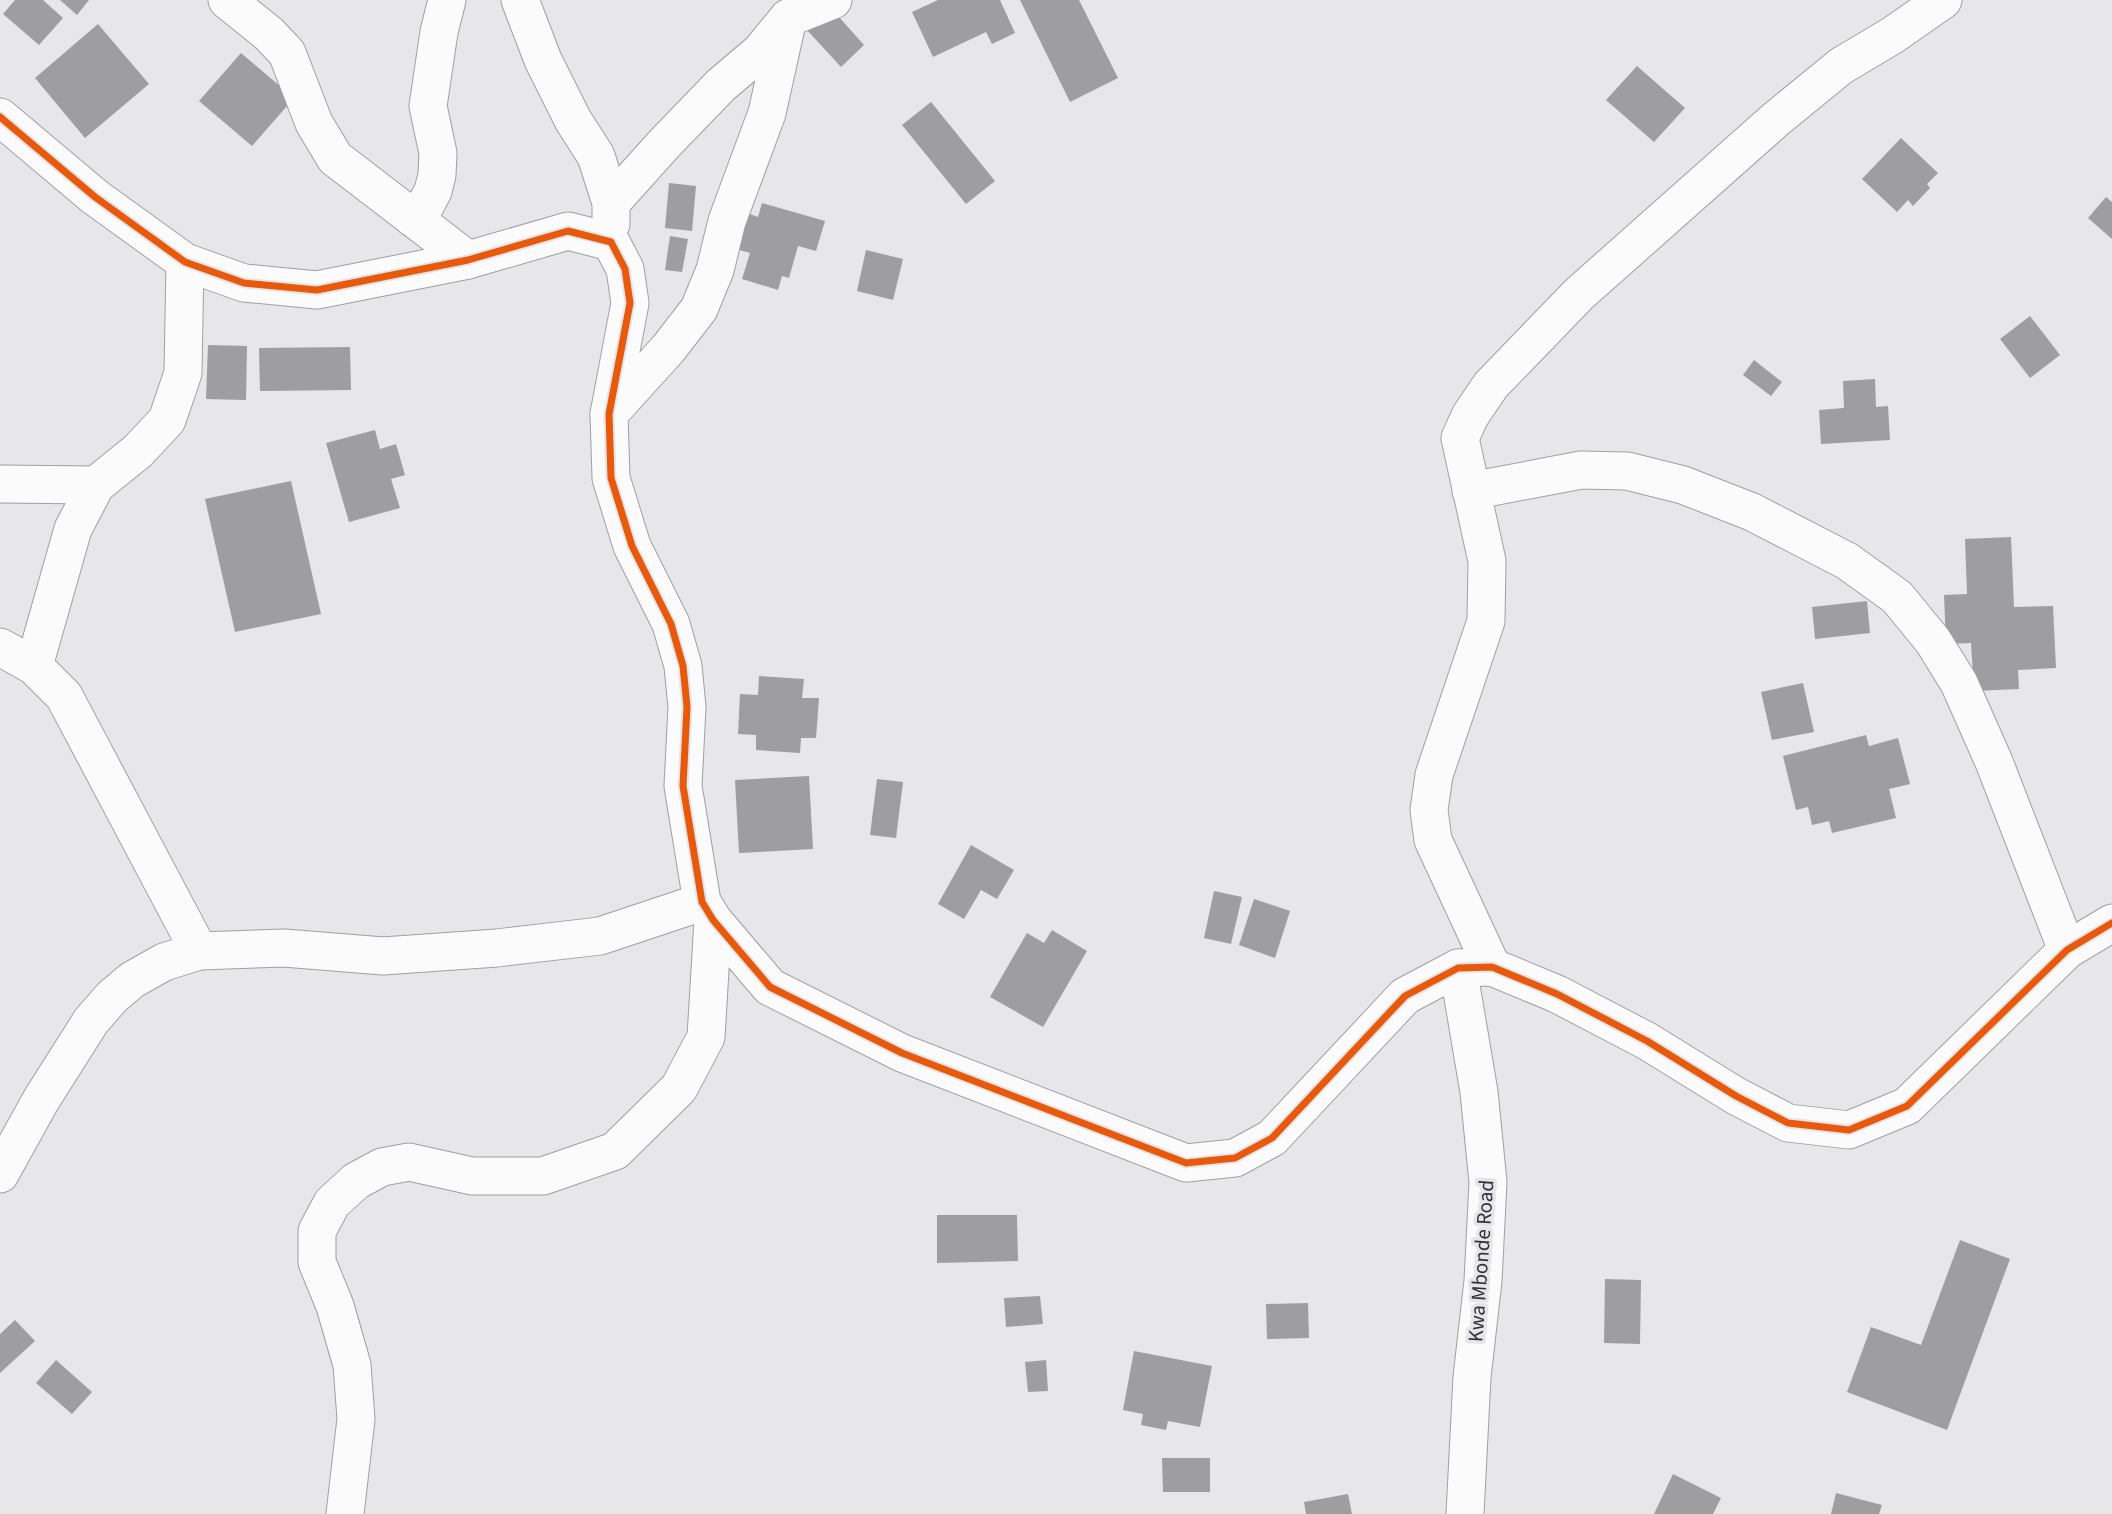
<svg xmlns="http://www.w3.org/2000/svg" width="2112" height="1514" font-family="'Source Sans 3',sans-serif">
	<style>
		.building { fill: #9e9d9f }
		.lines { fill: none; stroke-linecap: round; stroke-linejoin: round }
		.minor-casing { stroke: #a09fa1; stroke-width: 39 }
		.minor { stroke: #fbfbfc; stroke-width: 37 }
		.cycleway-casing { stroke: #e6e5e9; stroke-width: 11 }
		.cycleway { stroke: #e8590c; stroke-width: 7 }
		.labels { text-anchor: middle; stroke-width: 7; stroke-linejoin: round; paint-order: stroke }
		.street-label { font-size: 21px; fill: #323133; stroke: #e6e5e9 }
	</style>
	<rect width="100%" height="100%" fill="#e7e6e8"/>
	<g class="building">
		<path d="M15 0H43L63 18 39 45 3 14Z"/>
		<path d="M60 0H89L77 15Z"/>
		<path d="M938 0H1000L1015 33 992 44 986 32 933 57 912 12Z"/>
		<path d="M1020 0H1079L1118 78 1070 102Z"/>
		<path d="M830 7 864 45 841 67 806 29Z"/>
		<path d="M98 24 149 84 85 138 35 78Z"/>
		<path d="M241 53 294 98 252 146 199 101Z"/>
		<path d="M1637 66 1685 108 1654 142 1606 100Z"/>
		<path d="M931 102 995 181 966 204 902 125Z"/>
		<path d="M1901 138 1938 173 1927 184 1930 188 1913 206 1908 200 1897 212 1862 179Z"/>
		<path d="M669 183 696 186 692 231 665 228Z"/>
		<path d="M2106 197 2112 202V239L2088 218Z"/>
		<path d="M762 203 825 221 816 251 798 246 789 278 782 276 778 290 742 279 750 253 733 248 744 212 758 217Z"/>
		<path d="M670 236 688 239 682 272 665 270Z"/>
		<path d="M866 250 903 259 893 300 857 291Z"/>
		<path d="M2030 316 2060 355 2030 378 2000 339Z"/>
		<path d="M208 345 247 346 246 400 206 399Z"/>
		<path d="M350 347 351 390 260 391 259 348Z"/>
		<path d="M1754 360 1782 382 1771 396 1743 375Z"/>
		<path d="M1875 379 1876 407 1888 406 1890 440 1821 444 1819 410 1844 408 1843 381Z"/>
		<path d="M375 430 380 449 396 444 405 475 391 479 400 508 349 522 326 443Z"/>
		<path d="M291 481 321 614 235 632 205 499Z"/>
		<path d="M2011 537 2014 607 2053 606 2056 668 2018 670 2019 689 1974 691 1971 643 1946 644 1944 595 1967 594 1965 539Z"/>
		<path d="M1867 601 1870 633 1815 639 1812 607Z"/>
		<path d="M759 676 804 679 802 698H819L816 738H801L800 753 756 750V735L738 734 740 694 758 695Z"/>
		<path d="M1803 683 1814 732 1772 740 1761 692Z"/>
		<path d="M1866 735 1869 746 1898 738 1910 784 1889 789 1896 818 1832 833 1829 821 1812 825 1808 807 1796 810 1783 756Z"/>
		<path d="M809 776 813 849 739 853 735 780Z"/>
		<path d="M877 779 903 782 896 838 870 835Z"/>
		<path d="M971 845 1014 870 997 899 981 890 964 919 938 904Z"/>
		<path d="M1214 891 1242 897 1231 944 1204 938Z"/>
		<path d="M1254 899 1290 911 1275 958 1239 945Z"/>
		<path d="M1052 930 1087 951 1043 1027 990 997 1027 933 1044 943Z"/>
		<path d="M937 1215H1017L1018 1261 937 1263Z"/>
		<path d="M1960 1240 2010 1259 1947 1430 1847 1392 1871 1327 1921 1345Z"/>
		<path d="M1605 1279 1641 1280 1640 1344 1604 1343Z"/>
		<path d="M1040 1296 1043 1324 1006 1327 1004 1298Z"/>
		<path d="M1308 1303 1309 1338 1267 1339 1266 1304Z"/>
		<path d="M15 1320 35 1341 0 1373V1334Z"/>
		<path d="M1134 1351 1212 1366 1200 1427 1168 1421 1166 1430 1141 1425 1143 1414 1123 1410Z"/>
		<path d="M56 1360 92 1392 72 1414 36 1383Z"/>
		<path d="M1046 1360 1048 1391 1028 1392 1025 1362Z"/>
		<path d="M1162 1458H1210V1492H1163Z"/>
		<path d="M1673 1474 1721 1498 1713 1514H1654Z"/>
		<path d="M1836 1493 1882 1505 1879 1514H1831Z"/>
		<path d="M1348 1494 1352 1514H1306L1304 1502Z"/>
	</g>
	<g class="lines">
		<defs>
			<g id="minor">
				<path d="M227 0 269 34 287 53 314 123 335 158 468 260"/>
				<path d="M520 0 543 60 573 120 596 156 611 203V224"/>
				<path d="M0 117 95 197 185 262 244 283 317 290 468 260 568 231 611 242 625 269 630 303 609 414 611 478 632 546 671 624 683 666 687 707 683 786 702 902 713 920 770 987 902 1053 1186 1163 1235 1158 1272 1138 1405 996 1458 968 1492 967 1557 994 1647 1041 1736 1096 1788 1123 1849 1130 1907 1106 2067 950 2112 923"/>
				<path d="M611 203 664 144 721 85 760 52 788 18 833 0"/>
				<path d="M414 219 425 206 433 191 437 175 438 153 428 106 439 32 447 0"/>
				<path d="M609 414 668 349 699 309 715 270 727 221 767 113 788 18"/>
				<path d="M0 484 96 485"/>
				<path d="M1471 491 1581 470 1627 471 1683 485 1752 512 1847 561 1897 597 1933 641 1959 683 1994 762 2067 950"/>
				<path d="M0 647 34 666 64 696 199 951"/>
				<path d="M34 666 73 529 96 485 138 451 167 420 183 373 185 262"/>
				<path d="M1492 967 1433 840 1429 810 1434 775 1486 621 1487 561 1460 438 1470 416 1491 385 1579 294 1775 120 1841 66 1893 35 1943 0"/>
				<path d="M1458 968 1479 1092 1488 1182 1483 1281 1472 1377 1465 1514"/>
				<path d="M0 1174 41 1100 91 1021 112 997 132 980 164 962 199 951 284 948 383 956 497 948 600 936 702 902"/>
				<path d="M345 1514 356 1419 352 1365 335 1306 317 1262V1231L332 1203 356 1181 382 1167 409 1162 472 1176H543L615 1151 679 1088 706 1037 713 920"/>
			</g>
		</defs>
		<use href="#minor" class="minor-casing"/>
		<use href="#minor" class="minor"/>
		<defs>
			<path id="cycleway" d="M0 117 95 197 185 262 244 283 317 290 468 260 568 231 611 242 625 269 630 303 609 414 611 478 632 546 671 624 683 666 687 707 683 786 702 902 713 920 770 987 902 1053 1186 1163 1235 1158 1272 1138 1405 996 1458 968 1492 967 1557 994 1647 1041 1736 1096 1788 1123 1849 1130 1907 1106 2067 950 2112 923"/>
		</defs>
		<use href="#cycleway" class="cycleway-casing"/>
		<use href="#cycleway" class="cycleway"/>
	</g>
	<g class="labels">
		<g class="street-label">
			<text transform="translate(1481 1261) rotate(-86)" y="7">Kwa Mbonde Road</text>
		</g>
	</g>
</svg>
